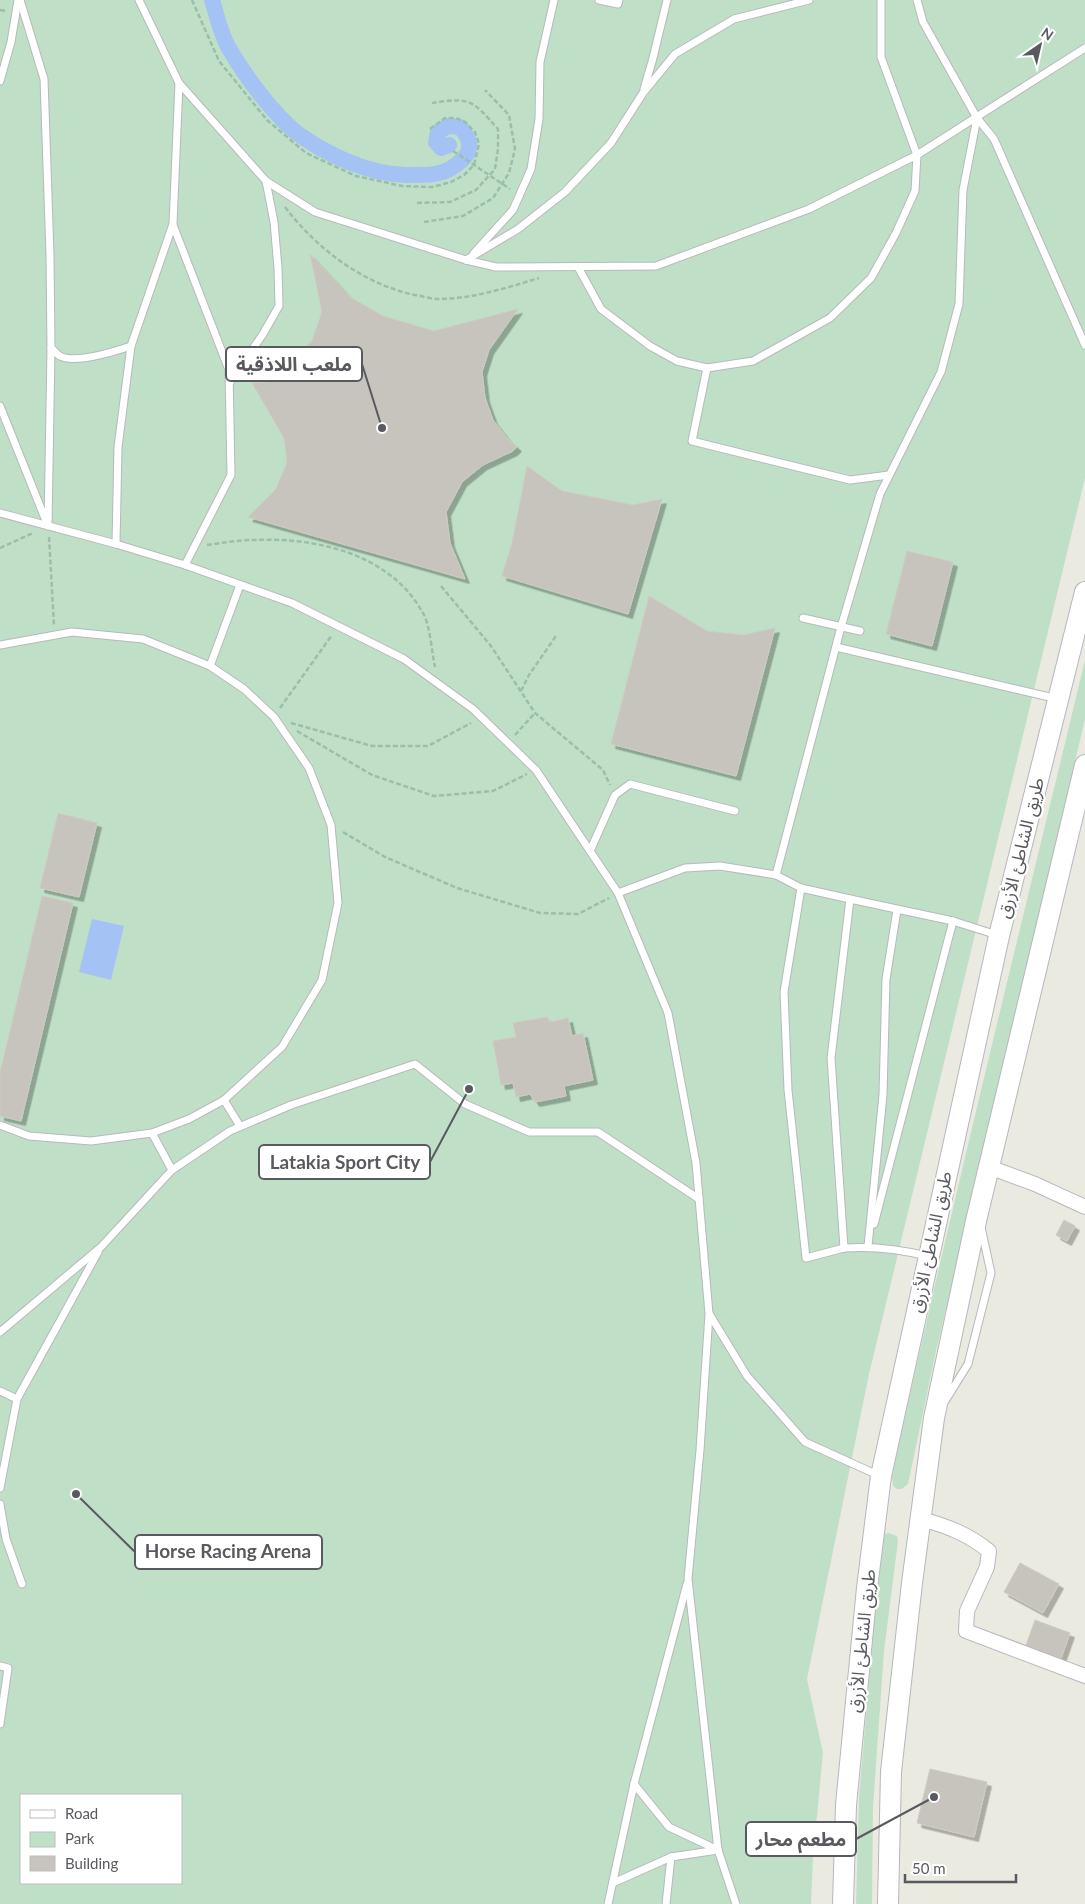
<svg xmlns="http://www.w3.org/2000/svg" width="1085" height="1904" font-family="Lato,'Noto Sans Arabic',sans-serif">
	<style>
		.green { fill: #bfe0c6; fill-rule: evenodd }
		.water { fill: #a5c2f5 }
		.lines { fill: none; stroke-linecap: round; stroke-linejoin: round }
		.canal { stroke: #a5c2f5; stroke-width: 16 }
		.building { fill: #c6c4bd; stroke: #ceccbf; filter: url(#shadow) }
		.service-casing { stroke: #b8b8be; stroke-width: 9 }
		.minor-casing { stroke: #b8b8be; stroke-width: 16 }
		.secondary-casing { stroke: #b6b7bd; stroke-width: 22 }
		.path { stroke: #99bfac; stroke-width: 2.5; stroke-dasharray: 5 2.5; stroke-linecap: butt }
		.service { stroke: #fff; stroke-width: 7 }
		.minor { stroke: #fff; stroke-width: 14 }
		.secondary { stroke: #fff; stroke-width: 20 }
		.labels { text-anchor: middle; stroke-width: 4.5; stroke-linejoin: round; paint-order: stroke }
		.street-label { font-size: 18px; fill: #595a5f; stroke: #fff }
		.leader { fill: none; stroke: #595a5f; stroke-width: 2 }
		.callout-dot { fill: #595a5f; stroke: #fff; stroke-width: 2 }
		.callout { fill: #fff; stroke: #595a5f; stroke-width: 2 }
		.callout-label { font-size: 19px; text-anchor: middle; font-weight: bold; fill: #595a5f }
	</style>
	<defs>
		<filter id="shadow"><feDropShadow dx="4.5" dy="4.5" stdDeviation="0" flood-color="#0004"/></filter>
	</defs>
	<rect width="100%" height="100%" fill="#eaeae0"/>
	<g class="green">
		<path d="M0 0H1085V478L869 1374 807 1679 823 1753 813 1857 811 1904H0ZM21 1795H181V1883H21Z"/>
		<path d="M1085 660V719L936 1351 908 1484 902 1489H897L893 1486 892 1475C952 1202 1020 931 1085 660Z"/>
		<path d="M889 1533 897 1536 898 1541 884 1651 873 1807 872 1904H856L859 1798 881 1539 884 1534Z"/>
	</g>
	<path class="water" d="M92 919 124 926 111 980 79 972Z"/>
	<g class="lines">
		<path class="canal" d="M212 0C217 16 221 36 230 50 245 76 274 115 297 133 327 155 368 174 406 175 429 175 444 177 462 160 474 149 469 137 460 127L448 126 438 132 436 142 441 148 449 145"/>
	</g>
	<g class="building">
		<path d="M310 254 350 297 383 316 434 331 518 309 489 350 482 372 485 398 493 420 508 439 517 447 513 451 483 465 462 482 446 512 450 543 465 579 248 517 276 489 287 463 284 438 252 383 269 382 312 341 322 312Z"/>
		<path d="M527 466 562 491 633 505 662 499 628 614 502 576 512 543Z"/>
		<path d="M907 551 953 562 932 646 886 634Z"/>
		<path d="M649 596 707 631 743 635 775 628 736 776 611 744Z"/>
		<path d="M58 813 97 823 79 897 40 888Z"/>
		<path d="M42 896 73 903 21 1121 0 1116V1073Z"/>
		<path d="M547 1017 550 1022 568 1018 572 1036 583 1033 593 1080 564 1086 566 1096 535 1102 530 1094 516 1097 513 1083 501 1085 493 1041 516 1037 513 1023Z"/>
		<path d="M1064 1220 1075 1226 1067 1241 1056 1235Z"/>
		<path d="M1020 1563 1059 1584 1043 1613 1004 1592Z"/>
		<path d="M1035 1620 1070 1633 1060 1661 1025 1648Z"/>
		<path d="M930 1769 987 1782 974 1837 917 1823Z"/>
	</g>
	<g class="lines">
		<defs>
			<g id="service">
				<path d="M20 0 44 79 50 255 51 348C54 350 57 355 60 356 75 364 116 351 131 346"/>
				<path d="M139 0 179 83 266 181 315 212 466 260 496 267 656 266 809 209 917 155 1085 48"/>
				<path d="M599 0 618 4 619 0"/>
				<path d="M917 0 923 22 977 118 994 139 1085 345"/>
				<path d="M0 81 11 42 18 0"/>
				<path d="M644 89 653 58 667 0"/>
				<path d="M173 225 229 370 231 475 185 565"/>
				<path d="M474 253 513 210 531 169 539 119 540 62 554 0"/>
				<path d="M466 260 518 229 565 192 611 143 643 93 675 54 734 19 809 0"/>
				<path d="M578 267 601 309 650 346 677 361 707 368 753 361 830 318 871 278 896 233 915 191 917 155 881 57V0"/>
				<path d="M707 368 692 441 850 480 889 475"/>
				<path d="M230 382 263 334 279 306 278 268 274 222 266 181"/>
				<path d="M0 406 46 521"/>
				<path d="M0 513 116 544 185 565 292 603 404 659 473 709 536 770 618 893 668 1013 696 1163 709 1314 700 1450 688 1579 718 1850 736 1904"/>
				<path d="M48 526 51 348"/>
				<path d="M116 544 118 447 131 346 173 224 179 83"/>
				<path d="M803 618 860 631"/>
				<path d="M0 645 72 632 143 639 210 666 244 689 274 717 309 768 331 825 338 903 322 980 282 1047 224 1100 189 1119 152 1133 91 1141 29 1136 0 1125"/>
				<path d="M836 647 1058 699"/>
				<path d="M210 666 240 585"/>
				<path d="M590 851 615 795 630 784 735 811"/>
				<path d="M801 888 784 992 788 1090 806 1258 844 1248"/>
				<path d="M618 893 685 868 720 866 776 875"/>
				<path d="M850 899 801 888 776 875 841 627 880 494 941 372 959 304 963 190 977 118"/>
				<path d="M224 1100 240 1126"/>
				<path d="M152 1133 172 1170"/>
				<path d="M874 1224 953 921"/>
				<path d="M868 1246 883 1095 886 979 897 910"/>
				<path d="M927 1256C899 1249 873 1246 844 1248L831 1058 850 899 953 921 997 935"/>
				<path d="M710 1315 747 1376 805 1442 880 1476"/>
				<path d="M0 1332 101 1247 172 1170 230 1131 291 1105 415 1064 465 1104 529 1132H598L699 1199"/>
				<path d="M0 1391 17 1399"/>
				<path d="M945 1401 968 1364 991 1273 981 1227"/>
				<path d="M0 1488 17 1399 98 1252"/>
				<path d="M0 1504 6 1539 22 1584"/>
				<path d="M0 1666 8 1668 0 1724"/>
				<path d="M634 1784 669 1827 718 1850"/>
				<path d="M613 1883 671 1857 718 1850"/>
				<path d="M608 1904 634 1784 687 1584"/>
				<path d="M666 1904 671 1857"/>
			</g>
			<g id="minor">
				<path d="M989 1167 1035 1184 1085 1207"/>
				<path d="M921 1519C947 1526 968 1534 989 1551L987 1567 967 1611 966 1631 1085 1676"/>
			</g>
			<g id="secondary">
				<path d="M843 1904 846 1805 867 1588 881 1476 999 936 1085 592"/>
				<path d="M888 1904 891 1772 912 1583 934 1418 976 1221 1085 765"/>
			</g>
		</defs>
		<use href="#service" class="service-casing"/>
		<use href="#minor" class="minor-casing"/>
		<use href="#secondary" class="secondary-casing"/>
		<g class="path">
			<path d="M192 0 219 61 267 120 306 153 356 176 402 186 432 187 451 182 464 175 474 165 479 144 475 132 465 122 456 118H445L430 129"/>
			<path d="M0 10 7 11"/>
			<path d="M453 151 510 189"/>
			<path d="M417 203 450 202 476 190 495 169 498 149V129C472 100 471 97 432 103"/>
			<path d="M285 207C317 249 363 284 415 295 422 296 431 299 438 299 472 299 506 288 539 278"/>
			<path d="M424 222 463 216 493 198 509 173 515 149 509 115 485 90"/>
			<path d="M49 537 54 626"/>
			<path d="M207 545C222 543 238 540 253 540 317 537 392 554 424 615 430 626 432 654 435 667"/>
			<path d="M0 548 33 533"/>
			<path d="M441 586 491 646 535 713 603 770 610 785"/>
			<path d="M521 691 529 675 556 636"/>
			<path d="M280 708 332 635"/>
			<path d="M291 723 372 746H428L471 723"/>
			<path d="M297 731 372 775 434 796 493 791 527 774"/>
			<path d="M515 735 535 713"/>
			<path d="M343 832 385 857 457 888 540 913 578 914 609 898"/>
		</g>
		<use href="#service" class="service"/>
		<use href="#minor" class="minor"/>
		<use href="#secondary" class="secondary"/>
	</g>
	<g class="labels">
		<g class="street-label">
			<text transform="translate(1021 848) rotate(-76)" y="6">طريق الشاطئ الأزرق</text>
			<text transform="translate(931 1242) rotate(-78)" y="6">طريق الشاطئ الأزرق</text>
			<text transform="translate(862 1641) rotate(-84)" y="6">طريق الشاطئ الأزرق</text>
		</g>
	</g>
	<path class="leader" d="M382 428L362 364M469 1089L430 1162M76 1494L135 1552M934 1797L856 1839"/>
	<g class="callout-dot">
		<circle cx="382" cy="428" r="5"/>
		<circle cx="469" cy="1089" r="5"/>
		<circle cx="76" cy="1494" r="5"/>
		<circle cx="934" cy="1797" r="5"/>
	</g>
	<g class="callout">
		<rect x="226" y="347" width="136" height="34" rx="5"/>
		<rect x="259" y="1145" width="171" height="34" rx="5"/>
		<rect x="135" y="1535" width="187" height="34" rx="5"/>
		<rect x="746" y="1822" width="110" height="34" rx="5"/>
	</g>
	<g class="callout-label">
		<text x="294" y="371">ملعب اللاذقية</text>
		<text x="345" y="1169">Latakia Sport City</text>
		<text x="228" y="1558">Horse Racing Arena</text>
		<text x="801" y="1846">مطعم محار</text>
	</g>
	<rect x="20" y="1794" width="162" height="90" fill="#ffffff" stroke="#bdbdbf"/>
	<rect x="30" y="1810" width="25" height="8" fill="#ffffff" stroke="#bdbdbf"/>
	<text x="65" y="1819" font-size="15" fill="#595a5f">Road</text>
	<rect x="30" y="1832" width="25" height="15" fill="#bfe0c6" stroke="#bdbdbf"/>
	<text x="65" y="1844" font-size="15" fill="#595a5f">Park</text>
	<rect x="30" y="1856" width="25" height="15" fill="#c6c4bd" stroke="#bdbdbf"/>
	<text x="65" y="1869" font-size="15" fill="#595a5f">Building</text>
	<g transform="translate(1040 45) rotate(34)" stroke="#ffffff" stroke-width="4" paint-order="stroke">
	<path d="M0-4L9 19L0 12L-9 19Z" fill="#595a5f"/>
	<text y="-8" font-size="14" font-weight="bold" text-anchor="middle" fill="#595a5f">N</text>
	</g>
	<path d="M905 1874v8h111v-8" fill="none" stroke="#595a5f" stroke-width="2.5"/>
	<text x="912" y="1874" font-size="15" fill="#595a5f" stroke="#ffffff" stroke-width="4" paint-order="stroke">50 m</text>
</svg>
